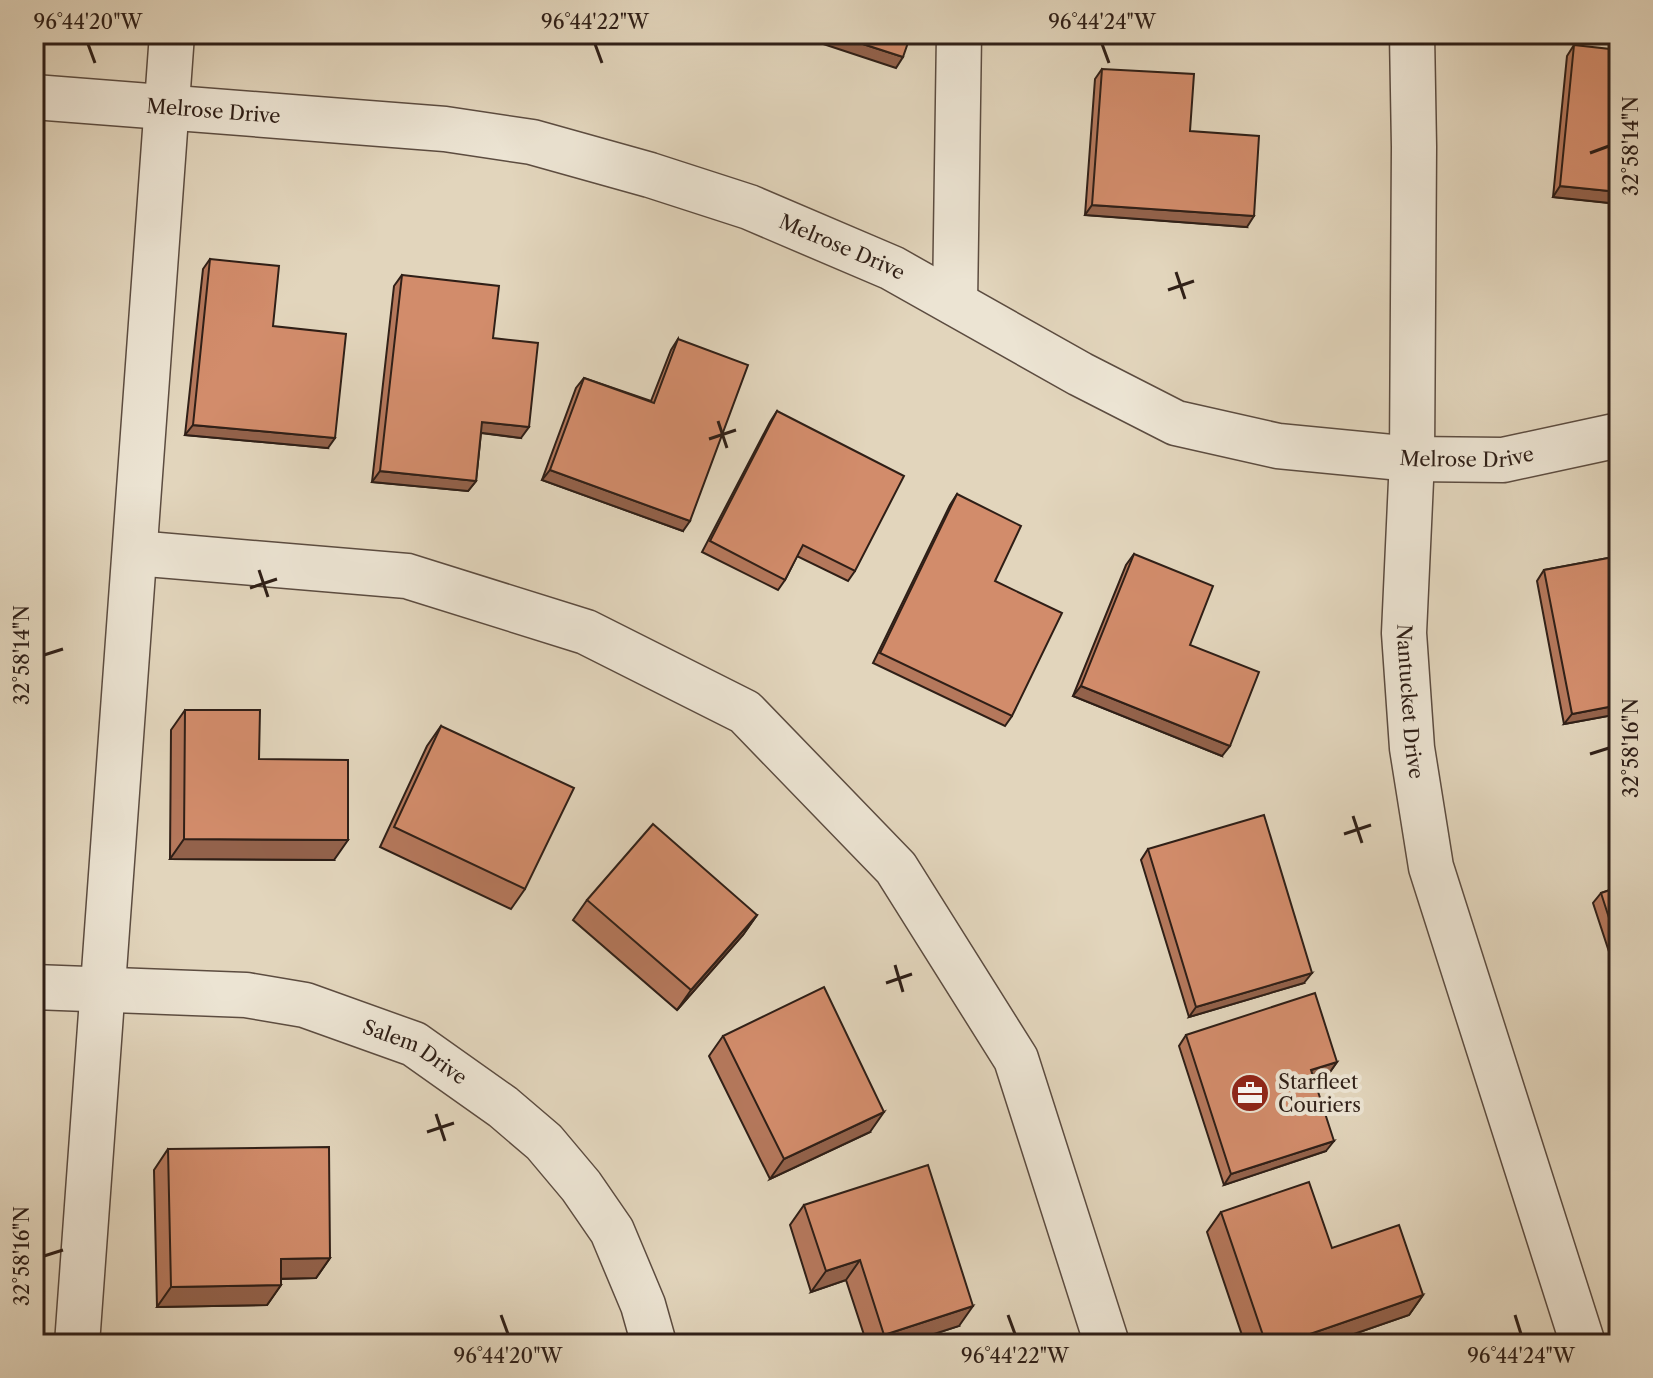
<svg xmlns="http://www.w3.org/2000/svg" width="1653" height="1378" font-family="'Libre Caslon Text',serif">
	<style>
		.lines { fill: none; stroke-linecap: round; stroke-linejoin: round }
		.minor-casing { stroke: #5c4c40; stroke-width: 47 }
		.minor { stroke: #ece4d3; stroke-width: 44 }
		.wall { fill: #b5785c; stroke: #2f1f17; stroke-width: 2 }
		.shaded-wall { fill: #93624b; stroke: #2f1f17; stroke-width: 2 }
		.building { fill: #d28c6b; stroke: #2f1f17; stroke-width: 2 }
		.ticks { fill: none; stroke: #2f1f17; stroke-width: 3 }
		.labels { text-anchor: middle; stroke-width: 8; stroke-linejoin: round; paint-order: stroke }
		.street-label { font-size: 20px; fill: #2f1f17; stroke: #ece4d3 }
		.poi-label { font-size: 20px; fill: #2f1f17; stroke: #ece4d3; text-anchor: start }
		.neatline { fill: none; stroke: #2f1f17; stroke-width: 3 }
		.ticks-label { font-size: 20px; text-anchor: middle; fill: #2f1f17 }
	</style>
	<rect width="100%" height="100%" fill="#e2d5bc"/>
	<filter id="stains"><feTurbulence type="fractalNoise" baseFrequency=".0025" numOctaves="4"/><feColorMatrix values="0 0 0 0 .2 0 0 0 0 .09 0 0 0 0 .02 0 0 0 .5 -.17"/></filter>
	<radialGradient id="worn" r=".72"><stop offset=".6" stop-color="#630" stop-opacity="0"/><stop offset="1" stop-color="#630" stop-opacity=".3"/></radialGradient>
	<g class="lines">
		<defs>
			<g id="minor">
				<path id="s1" d="M1412 34 1414 147 1412 459 1404 633 1412 748 1431 867 1583 1344"/>
				<path id="s2" d="M34 97 445 129 532 142 650 175 749 207 892 268 1080 374 1176 423 1278 446 1412 459 1503 460 1619 435"/>
				<path d="M955 303 959 34"/>
				<path d="M135 553 407 576 586 632 745 712 896 868 1016 1059 1107 1344"/>
				<path id="s3" d="M34 987 246 995 305 1005 414 1044 503 1107 544 1142 581 1186 612 1231 643 1305 654 1344"/>
				<path d="M77 1344 172 34"/>
			</g>
		</defs>
		<use href="#minor" class="minor-casing"/>
		<use href="#minor" class="minor"/>
	</g>
	<g class="wall">
		<path d="M1574 45 1619 204 1553 197 1567 56Z"/>
		<path d="M1102 69 1190 131 1247 227 1085 215 1095 79Z"/>
		<path d="M210 259 273 326 328 448 185 435 203 269Z"/>
		<path d="M402 275 493 338 521 438 481 433 476 481 468 491 372 482 394 286Z"/>
		<path d="M678 339 683 531 542 480 576 388 584 378 651 401 671 350Z"/>
		<path d="M777 411 855 571 848 581 797 556 785 580 778 590 702 552 770 422Z"/>
		<path d="M957 494 995 581 1012 716 1005 726 873 663 950 505Z"/>
		<path d="M1134 554 1190 645 1222 756 1073 696 1126 565Z"/>
		<path d="M1619 556V714L1564 724 1537 581 1544 570Z"/>
		<path d="M185 710 259 759 334 860 170 859 171 730Z"/>
		<path d="M441 726 525 889 511 909 380 847 427 746Z"/>
		<path d="M1148 849 1304 983 1189 1017 1141 860Z"/>
		<path d="M1619 887V975L1617 976 1593 903 1601 893Z"/>
		<path d="M587 900 757 915 743 935 677 1010 573 920Z"/>
		<path d="M1186 1035 1337 1062 1330 1072 1313 1078 1326 1151 1224 1185 1179 1046Z"/>
		<path d="M723 1036 870 1132 770 1179 709 1056Z"/>
		<path d="M168 1149 330 1258 316 1278 281 1279V1285L267 1305 157 1307 154 1170Z"/>
		<path d="M804 1205 959 1326 903 1344H867L846 1280 811 1292 790 1225Z"/>
		<path d="M1221 1212 1332 1248 1423 1295 1409 1315 1325 1344H1245L1207 1232Z"/>
	</g>
	<g class="shaded-wall">
		<path d="M793 34H832L903 57 896 68Z"/>
		<path d="M1172 34H1217L1214 38Z"/>
		<path d="M1560 186 1619 192V204L1553 197Z"/>
		<path d="M1092 205 1254 216 1247 227 1085 215Z"/>
		<path d="M482 422 529 427 521 438 475 432Z"/>
		<path d="M193 425 335 438 328 448 185 435Z"/>
		<path d="M550 470 690 521 683 531 542 480Z"/>
		<path d="M380 471 476 481 468 491 372 482Z"/>
		<path d="M1081 686 1230 746 1222 756 1073 696Z"/>
		<path d="M1619 705V714L1564 724 1572 714Z"/>
		<path d="M184 839 348 840 334 860 170 859Z"/>
		<path d="M757 915 743 935 677 1010 691 990Z"/>
		<path d="M1312 973 1304 983 1189 1017 1196 1007Z"/>
		<path d="M1337 1062 1330 1072 1303 1081 1311 1070Z"/>
		<path d="M884 1112 870 1132 770 1179 784 1159Z"/>
		<path d="M1334 1141 1326 1151 1224 1185 1231 1174Z"/>
		<path d="M330 1258 316 1278 267 1279 281 1259Z"/>
		<path d="M860 1260 846 1280 811 1292 826 1271Z"/>
		<path d="M281 1285 267 1305 157 1307 171 1287Z"/>
		<path d="M1423 1295 1409 1315 1325 1344H1281Z"/>
		<path d="M973 1306 959 1326 903 1344H878L884 1335Z"/>
	</g>
	<g class="building">
		<path d="M832 34H911L903 57Z"/>
		<path d="M1574 45 1619 50V192L1560 186Z"/>
		<path d="M1102 69 1194 74 1190 131 1259 136 1254 216 1092 205Z"/>
		<path d="M34 244H38L34 293Z"/>
		<path d="M210 259 279 266 273 326 346 334 335 438 193 425Z"/>
		<path d="M402 275 499 286 493 338 538 343 529 427 482 422 476 481 380 471Z"/>
		<path d="M678 339 748 365 690 521 550 470 584 378 654 403Z"/>
		<path d="M777 411 904 476 855 571 803 545 785 580 710 541Z"/>
		<path d="M957 494 1021 526 995 581 1062 613 1012 716 880 653Z"/>
		<path d="M1134 554 1213 586 1190 645 1259 672 1230 746 1081 686Z"/>
		<path d="M1619 556V705L1572 714 1544 570Z"/>
		<path d="M185 710H260L259 759 348 760V840L184 839Z"/>
		<path d="M441 726 574 788 525 889 394 827Z"/>
		<path d="M1264 815 1312 973 1196 1007 1148 849Z"/>
		<path d="M653 824 757 915 691 990 587 900Z"/>
		<path d="M1619 887V949L1601 893Z"/>
		<path d="M824 987 884 1112 784 1159 723 1036Z"/>
		<path d="M1315 993 1337 1062 1311 1070 1334 1141 1231 1174 1186 1035Z"/>
		<path d="M329 1147 330 1258 281 1259V1285L171 1287 168 1149Z"/>
		<path d="M928 1165 973 1306 884 1335 860 1260 826 1271 804 1205Z"/>
		<path d="M1309 1182 1332 1248 1399 1225 1423 1295 1281 1344H1266L1221 1212Z"/>
	</g>
	<path class="ticks" d="M88 44 95 63M595 44 602 63M1102 44 1109 63M1590 153 1609 146M1176 272 1185 299M1168 290 1194 281M718 421 727 448M709 439 736 430M259 570 268 597M250 588 277 579M44 655 63 649M1590 754 1609 748M1353 816 1362 843M1344 834 1371 825M895 965 903 992M886 983 912 974M436 1114 445 1141M427 1132 454 1123M44 1256 63 1250M501 1315 508 1334M1008 1315 1015 1334M1515 1315 1521 1334"/>
	<defs>
		<symbol id="office-disc" viewBox="-11 -11 22 22"><circle r="9.5" fill="#8f2418" stroke="#ece4d3"/><path d="M-6-3h4V-5.5h4V-3h4V5H-6ZM-1-4.5V-3h2v-1.5ZM-6 0V1H6V0Z" fill="#fff"/></symbol>
	</defs>
	<g fill-rule="evenodd">
		<use href="#office-disc" x="1228" y="1071" width="44" height="44"/>
	</g>
	<g class="labels">
		<g class="street-label">
			<text dy="7" stroke="none"><textPath href="#s2" startOffset="180">Melrose Drive</textPath></text>
			<text dy="7" stroke="none"><textPath href="#s2" startOffset="828">Melrose Drive</textPath></text>
			<text dy="7" stroke="none"><textPath href="#s2" startOffset="1500">Melrose Drive</textPath></text>
			<text dy="7" stroke="none"><textPath href="#s1" startOffset="668">Nantucket Drive</textPath></text>
			<text dy="7" stroke="none"><textPath href="#s3" startOffset="392">Salem Drive</textPath></text>
		</g>
		<g class="poi-label">
			<text x="1278" y="1089">Starfleet<tspan x="1278" dy="23">Couriers</tspan></text>
		</g>
	</g>
	<rect width="1653" height="1378" fill="none" stroke="#e2d5bc" stroke-width="88"/>
	<rect x="44" y="44" width="1565" height="1290" class="neatline"/>
	<g class="ticks-label">
		<text x="88" y="29">96°44'20"W</text>
		<text x="595" y="29">96°44'22"W</text>
		<text x="1102" y="29">96°44'24"W</text>
		<text transform="translate(1631 146) rotate(-90)" y="7">32°58'14"N</text>
		<text transform="translate(22 655) rotate(-90)" y="7">32°58'14"N</text>
		<text transform="translate(1631 748) rotate(-90)" y="7">32°58'16"N</text>
		<text transform="translate(22 1256) rotate(-90)" y="7">32°58'16"N</text>
		<text x="508" y="1363">96°44'20"W</text>
		<text x="1015" y="1363">96°44'22"W</text>
		<text x="1521" y="1363">96°44'24"W</text>
	</g>
	<rect width="100%" height="100%" filter="url(#stains)"/>
	<rect width="100%" height="100%" fill="url(#worn)"/>
</svg>
